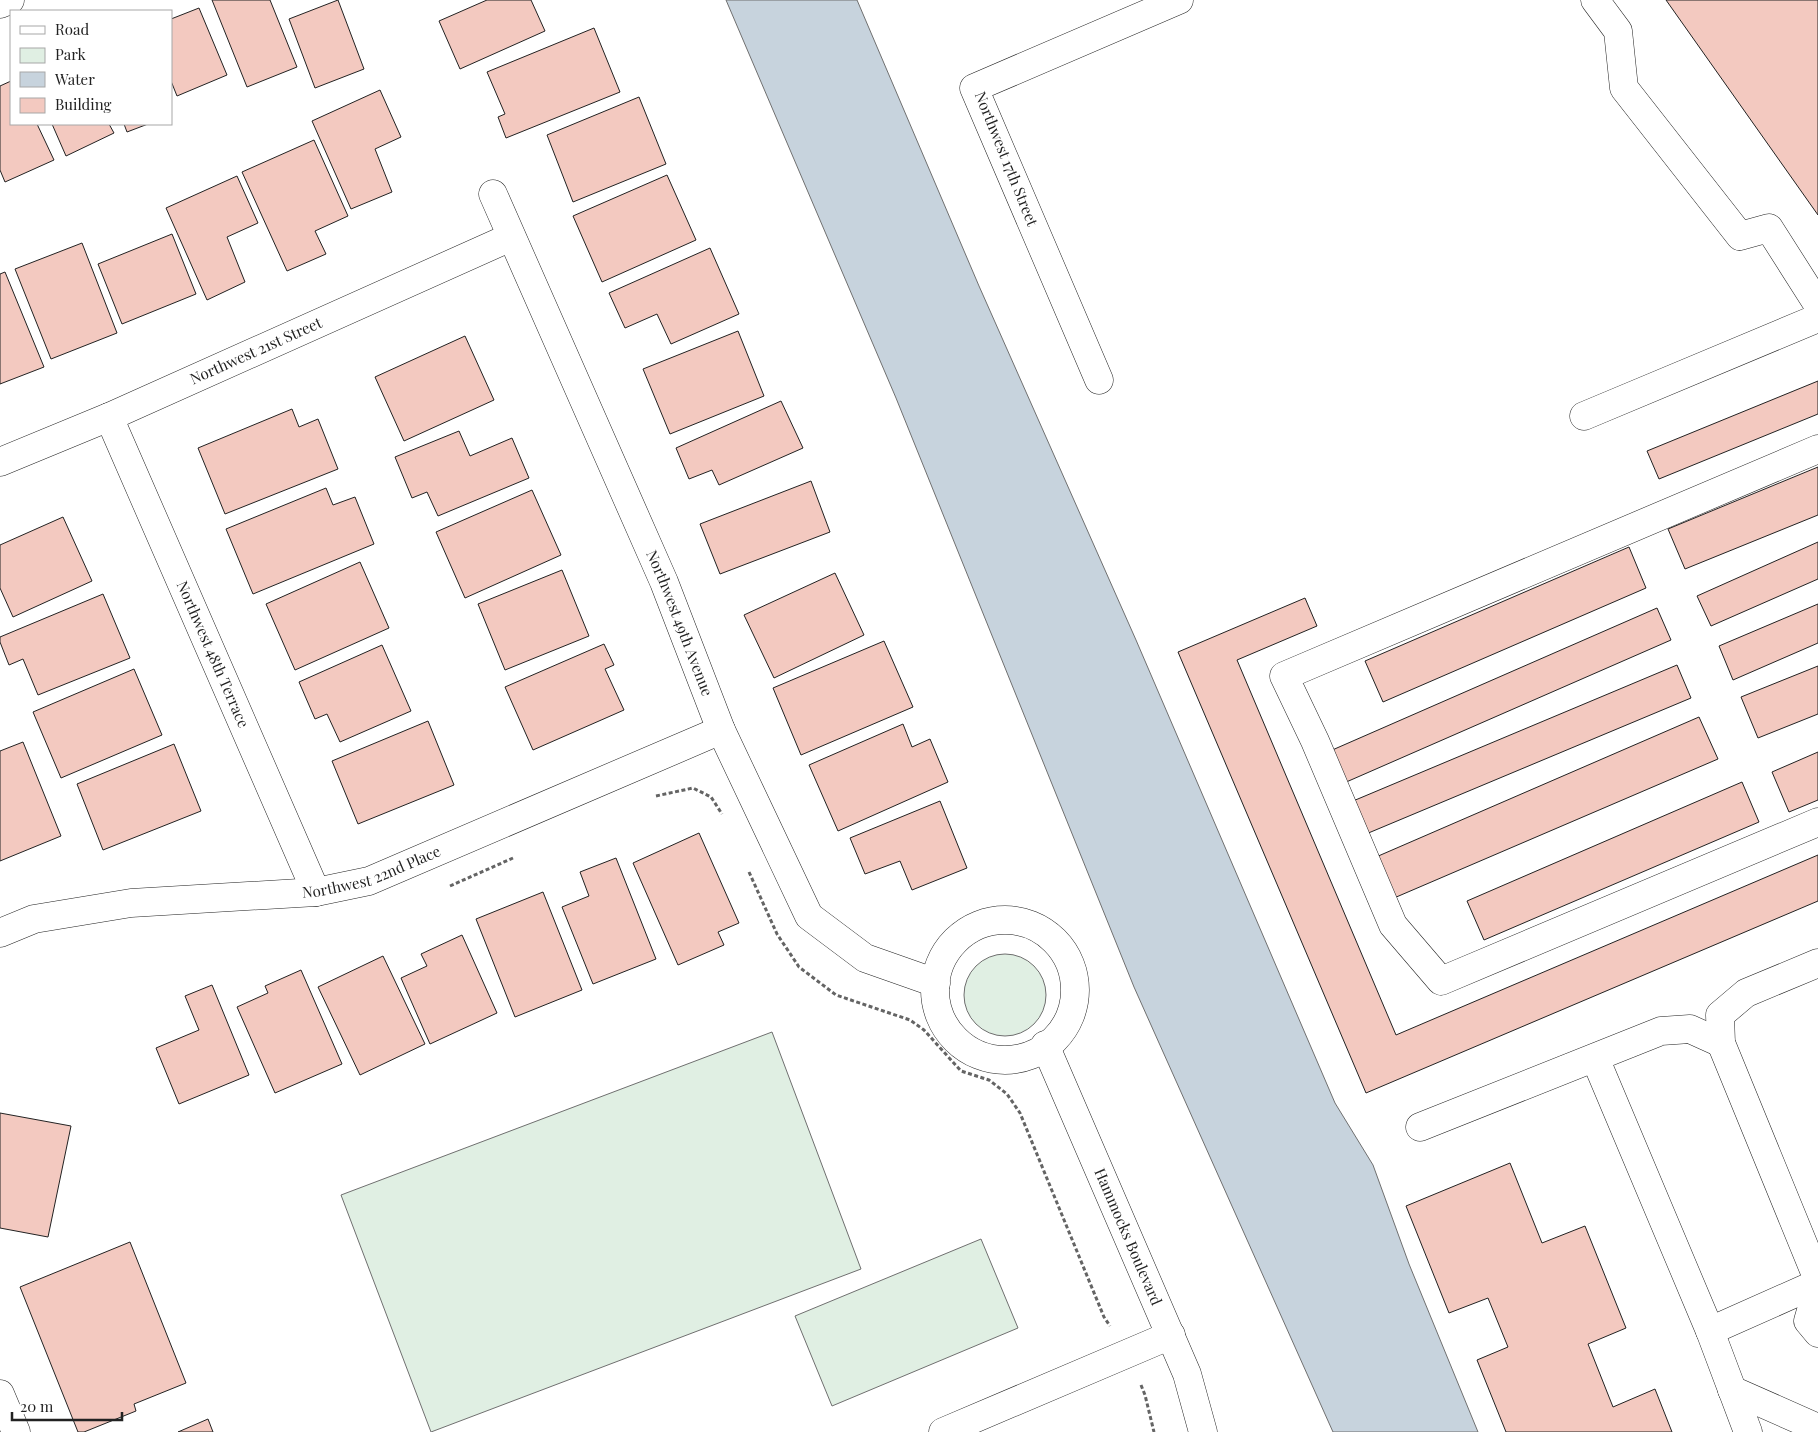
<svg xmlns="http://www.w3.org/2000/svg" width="1818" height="1432" font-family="'Playfair Display',serif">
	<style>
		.green { fill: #e0efe3; stroke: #6f6f6f }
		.water { fill: #c7d3dd; stroke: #6f6f6f }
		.building { fill: #f3c9c0; stroke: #222 }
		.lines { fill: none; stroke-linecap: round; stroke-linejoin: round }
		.minor-casing { stroke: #222; stroke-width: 29 }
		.path { stroke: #646464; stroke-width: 3; stroke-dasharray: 4 2.5; stroke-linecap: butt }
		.minor { stroke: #fff; stroke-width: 28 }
		.labels { text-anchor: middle; stroke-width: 4; stroke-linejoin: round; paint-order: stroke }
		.street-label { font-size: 15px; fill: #222; stroke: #fff }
	</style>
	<rect width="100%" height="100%" fill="#fff"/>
	<g class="green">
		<circle cx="1005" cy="995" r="41"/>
		<path d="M772 1032 861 1269 431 1432 341 1195Z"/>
		<path d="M981 1239 1018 1328 832 1406 795 1316Z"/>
	</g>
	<path class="water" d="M726 0H857L979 286 1136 640 1335 1103 1373 1165 1409 1264 1478 1432H1333L1134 987 896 398Z"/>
	<g class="building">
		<path d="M212 0H270L297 67 247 87Z"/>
		<path d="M338 0 364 69 315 88 289 19Z"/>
		<path d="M487 0H531L545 31 460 69 439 21Z"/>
		<path d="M1666 0H1818V215Z"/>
		<path d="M199 8 227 75 177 96 171 81V19Z"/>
		<path d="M594 28 620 92 506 138 498 117 505 114 487 72Z"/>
		<path d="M11 81V124H37L54 160 5 182 0 170V86Z"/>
		<path d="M380 90 401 137 375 149 392 192 351 209 312 121Z"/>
		<path d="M639 97 666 164 573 202 547 135Z"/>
		<path d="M52 124H109L114 133 66 156Z"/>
		<path d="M124 124H148L127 132Z"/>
		<path d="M314 140 348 216 315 231 326 254 287 271 242 172Z"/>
		<path d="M667 175 696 240 602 282 573 216Z"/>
		<path d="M237 176 258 223 227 237 245 282 207 300 166 208Z"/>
		<path d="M172 234 196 294 122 324 98 264Z"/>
		<path d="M82 243 117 333 51 359 15 269Z"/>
		<path d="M710 248 739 314 671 344 657 314 625 328 609 293Z"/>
		<path d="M5 272 44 367 0 384V274Z"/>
		<path d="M738 331 764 396 670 434 643 369Z"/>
		<path d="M465 336 494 400 404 441 375 377Z"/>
		<path d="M1818 381V414L1659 479 1647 451Z"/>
		<path d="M781 401 803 448 719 485 712 470 689 479 676 448Z"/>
		<path d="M292 409 299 427 318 419 338 469 225 514 198 448Z"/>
		<path d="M459 431 470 456 512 438 529 478 438 516 427 492 412 498 395 457Z"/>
		<path d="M1818 467V515L1685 569 1668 529Z"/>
		<path d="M811 481 830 532 720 574 700 524Z"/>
		<path d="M326 488 333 505 355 497 374 544 253 594 226 529Z"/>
		<path d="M532 490 561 555 465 598 436 532Z"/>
		<path d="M63 517 92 581 13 617 0 588V545Z"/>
		<path d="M1818 542V579L1711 626 1697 596Z"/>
		<path d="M1629 547 1646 588 1383 702 1365 661Z"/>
		<path d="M360 562 389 628 295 670 266 604Z"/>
		<path d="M562 570 589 636 505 670 478 604Z"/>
		<path d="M835 573 864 635 774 678 744 615Z"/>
		<path d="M103 594 130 658 38 695 23 659 9 665 0 642V637Z"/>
		<path d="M1305 598 1317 626 1237 660 1396 1035 1818 855V901L1366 1093 1178 652Z"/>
		<path d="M1818 604V643L1733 680 1719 646Z"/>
		<path d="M1657 608 1671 640 1344 783 1330 751Z"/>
		<path d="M884 641 913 707 801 755 773 688Z"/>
		<path d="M604 644 614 665 605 669 624 710 533 750 505 687Z"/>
		<path d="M382 645 411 711 340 742 327 714 315 719 299 682Z"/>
		<path d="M1677 665 1691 698 1366 834 1353 801Z"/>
		<path d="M1818 666V714L1758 738 1741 697Z"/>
		<path d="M134 669 162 735 61 778 33 712Z"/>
		<path d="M1699 717 1718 759 1394 898 1376 857Z"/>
		<path d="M428 721 454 785 358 824 332 761Z"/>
		<path d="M903 724 912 747 930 739 948 782 838 831 809 765Z"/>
		<path d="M23 742 61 836 0 861V751Z"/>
		<path d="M174 744 201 811 103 850 77 784Z"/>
		<path d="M1818 752V800L1789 812 1772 772Z"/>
		<path d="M1742 782 1759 822 1484 940 1467 901Z"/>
		<path d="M940 801 967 868 912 890 900 861 865 874 850 838Z"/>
		<path d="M699 833 739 923 718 932 724 945 678 965 633 863Z"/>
		<path d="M616 858 656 959 593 984 562 907 589 896 580 872Z"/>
		<path d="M543 892 582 990 515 1017 476 919Z"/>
		<path d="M462 935 497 1013 430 1044 401 978 427 966 421 954Z"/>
		<path d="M383 956 425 1044 360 1075 318 987Z"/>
		<path d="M301 970 342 1064 275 1093 237 1007 268 993 265 986Z"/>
		<path d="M212 985 249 1075 179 1104 156 1048 199 1030 185 996Z"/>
		<path d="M0 1113 71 1126 48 1237 0 1228Z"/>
		<path d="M1510 1163 1542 1243 1585 1226 1626 1328 1588 1344 1613 1407 1655 1389 1672 1432H1506L1477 1360 1508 1347 1488 1298 1449 1313 1406 1206Z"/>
		<path d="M130 1242 186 1383 134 1404 136 1411 84 1432H78L20 1287Z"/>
		<path d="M208 1419 213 1432H178Z"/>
	</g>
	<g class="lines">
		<defs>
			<g id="minor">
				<path d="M1595 0 1618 31 1624 88 1740 236 1769 228 1818 305"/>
				<path d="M0 4 10 0"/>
				<path id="s1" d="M493 194 664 582 721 730 809 916 865 958 936 983"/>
				<path d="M1099 380 974 88 1179 0"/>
				<path d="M1584 416 1818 318"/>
				<path id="s2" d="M109 417 316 892"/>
				<path d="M1818 449 1284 676 1315 741 1393 925 1441 981 1818 822"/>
				<path id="s3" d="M0 462 109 417 511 237"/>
				<circle cx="1005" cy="990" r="70"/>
				<path id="s4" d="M0 933 34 919 131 903 316 892 369 881 721 730"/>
				<path d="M1818 963 1746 993 1720 1015 1721 1043 1818 1280"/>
				<path id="s5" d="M1045 1045 1187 1374 1203 1432"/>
				<path d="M1595 1058 1710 1331 1748 1432"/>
				<path d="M1420 1127 1661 1031 1690 1029 1721 1043"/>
				<path d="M1818 1286 1808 1321 1818 1333"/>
				<path d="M1710 1331 1818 1283"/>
				<path d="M1732 1390 1818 1428"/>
				<path d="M0 1394 16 1432"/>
				<path d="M943 1432 1171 1335"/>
			</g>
		</defs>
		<use href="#minor" class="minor-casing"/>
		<g class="path">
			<path d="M656 796 693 788 711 797 722 814"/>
			<path d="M749 872 777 934 799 967 836 995 910 1020 924 1030 961 1071 989 1080 1007 1094 1020 1113 1104 1317 1110 1326"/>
			<path d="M450 886 513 858"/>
			<path d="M1141 1385 1145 1395 1154 1432"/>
		</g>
		<use href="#minor" class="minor"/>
	</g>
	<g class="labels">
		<g class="street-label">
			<text transform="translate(1006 159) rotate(68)" y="5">Northwest 17th Street</text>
			<text dy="5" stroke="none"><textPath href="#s3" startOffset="279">Northwest 21st Street</textPath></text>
			<text dy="5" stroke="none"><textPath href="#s1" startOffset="468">Northwest 49th Avenue</textPath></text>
			<text dy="5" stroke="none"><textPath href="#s2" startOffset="259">Northwest 48th Terrace</textPath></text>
			<text dy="5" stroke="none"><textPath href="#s4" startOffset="379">Northwest 22nd Place</textPath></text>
			<text dy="5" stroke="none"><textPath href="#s5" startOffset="209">Hammocks Boulevard</textPath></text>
		</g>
	</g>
	<rect x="10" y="10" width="162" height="115" fill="#ffffff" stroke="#a7a7a7"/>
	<rect x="20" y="26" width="25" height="8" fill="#ffffff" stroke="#a7a7a7"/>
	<text x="55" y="35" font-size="15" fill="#222222">Road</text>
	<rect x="20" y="48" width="25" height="15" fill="#e0efe3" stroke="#a7a7a7"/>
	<text x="55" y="60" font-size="15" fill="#222222">Park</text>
	<rect x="20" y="72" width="25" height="15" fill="#c7d3dd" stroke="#a7a7a7"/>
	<text x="55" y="85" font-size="15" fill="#222222">Water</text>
	<rect x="20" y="98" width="25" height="15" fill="#f3c9c0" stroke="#a7a7a7"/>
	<text x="55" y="110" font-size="15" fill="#222222">Building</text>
	<path d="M12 1412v8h110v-8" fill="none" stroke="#222222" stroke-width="2.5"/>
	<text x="20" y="1412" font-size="15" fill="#222222" stroke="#ffffff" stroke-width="4" paint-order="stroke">20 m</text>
</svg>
